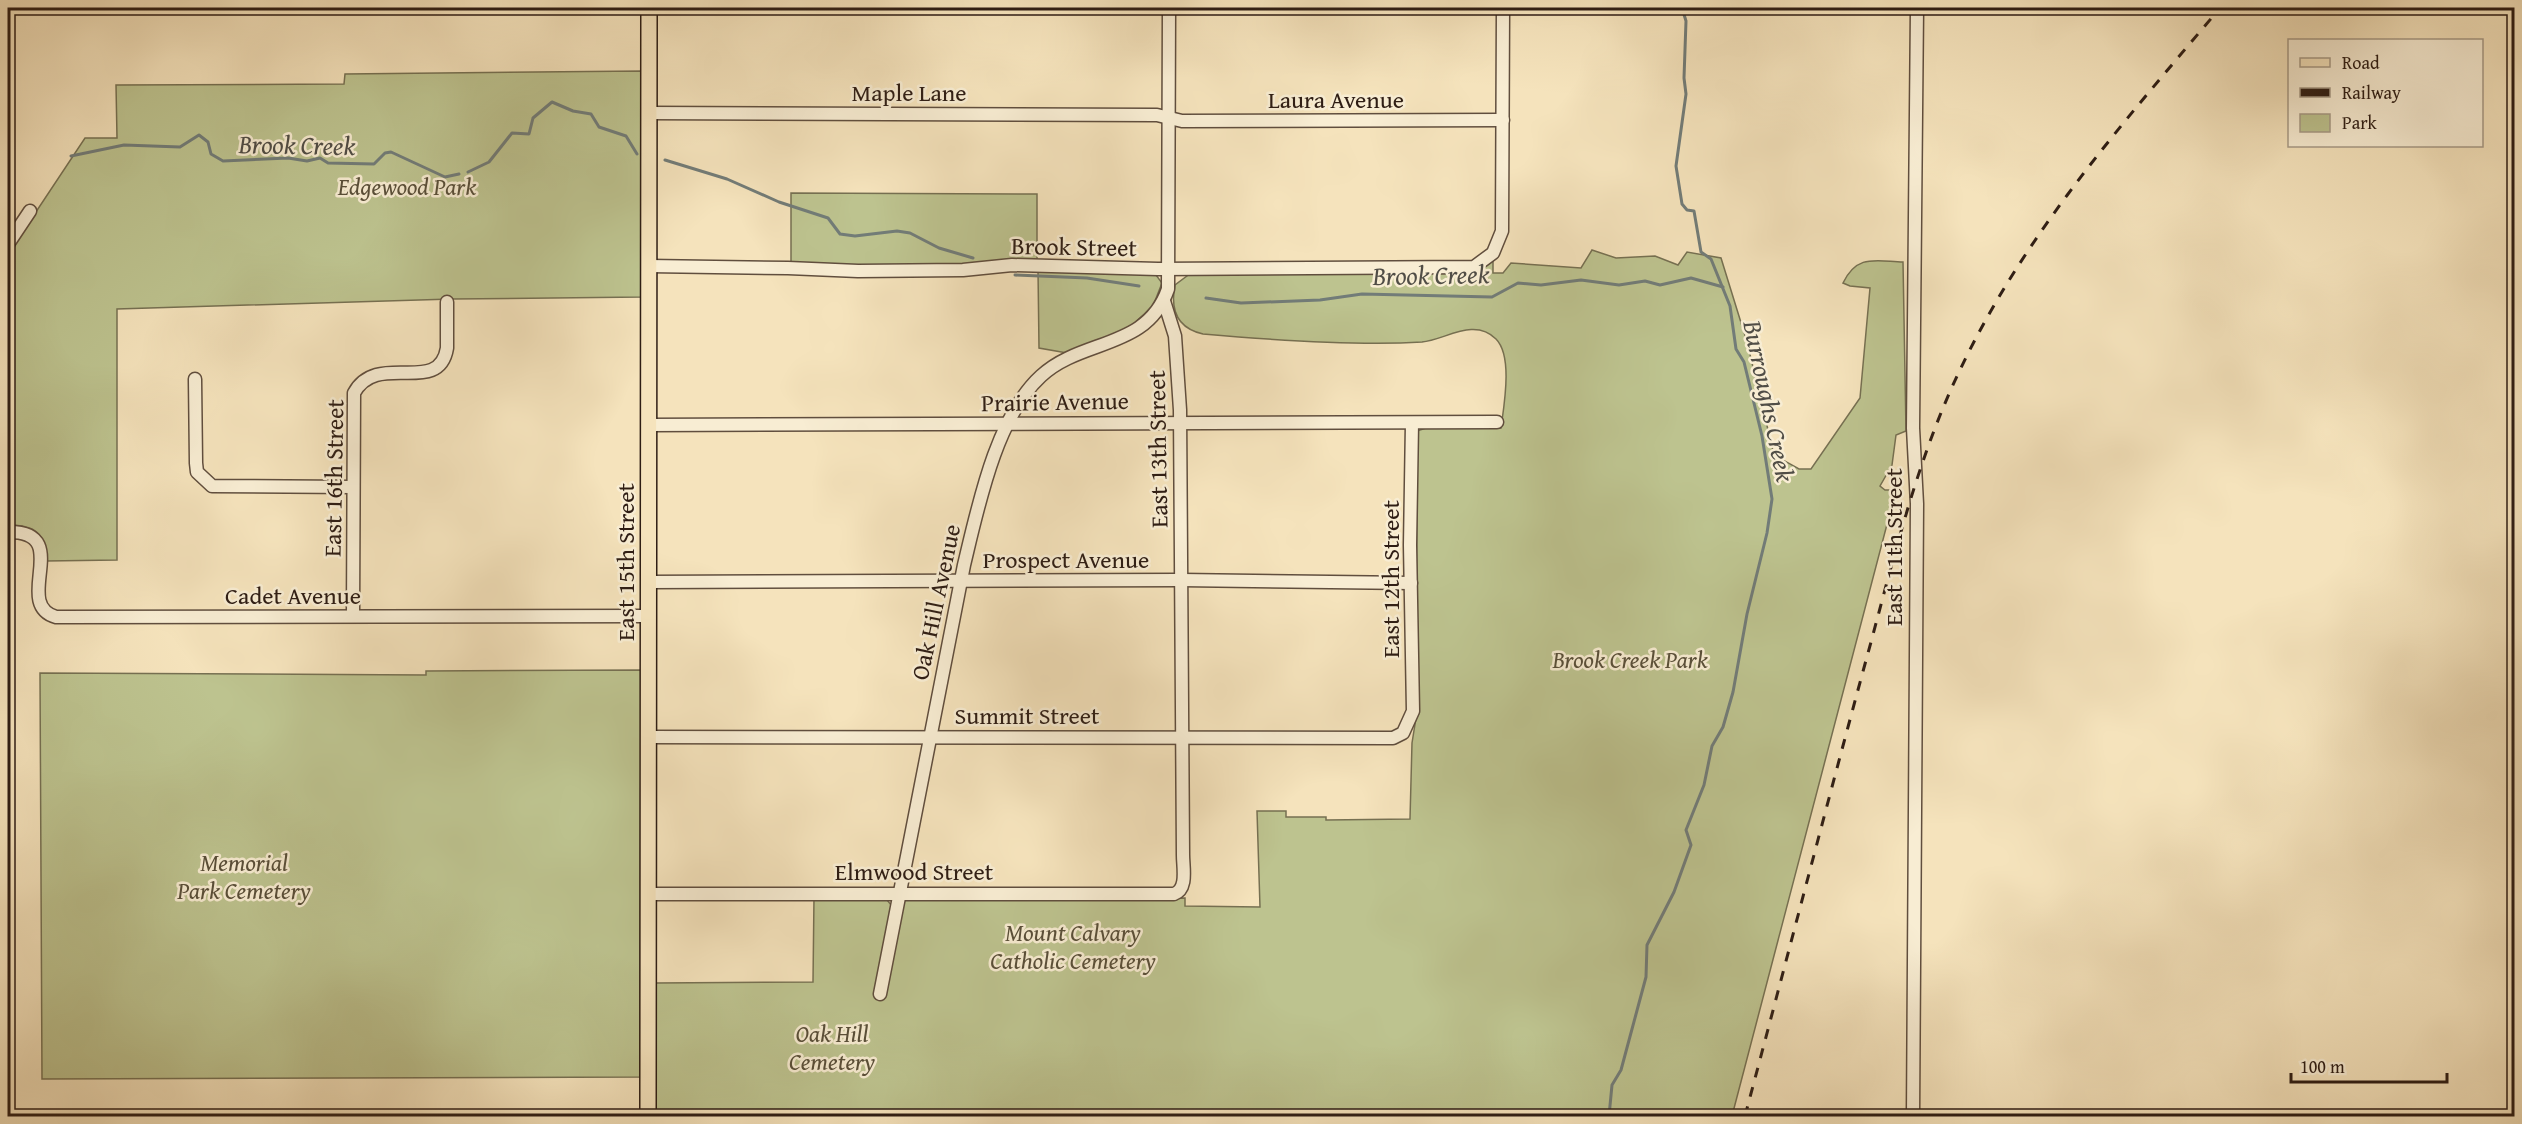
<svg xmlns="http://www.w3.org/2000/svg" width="2522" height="1124" font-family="'Gentium Book Plus',serif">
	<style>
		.green { fill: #bdc38f; stroke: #767052; stroke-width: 1.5 }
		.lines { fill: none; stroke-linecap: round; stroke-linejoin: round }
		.stream { stroke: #727c78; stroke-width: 3 }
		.minor-casing { stroke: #604e3e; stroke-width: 15 }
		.major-casing { stroke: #2e1d14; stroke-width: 18 }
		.minor { stroke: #f8edd3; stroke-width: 12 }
		.major { stroke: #f5e3bc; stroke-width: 15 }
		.rail { stroke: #2e1d14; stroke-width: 3; stroke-dasharray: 10 10; stroke-linecap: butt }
		.labels { text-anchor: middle; stroke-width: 5; stroke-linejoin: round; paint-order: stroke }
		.street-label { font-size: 24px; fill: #2e1d14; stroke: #f8edd3 }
		.park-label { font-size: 24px; font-style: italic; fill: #594f39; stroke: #f8edd3 }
		.water-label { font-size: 26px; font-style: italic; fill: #504d46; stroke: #f8edd3 }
	</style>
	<rect width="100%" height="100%" fill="#f5e3bc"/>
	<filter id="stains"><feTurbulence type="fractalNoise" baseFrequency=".00333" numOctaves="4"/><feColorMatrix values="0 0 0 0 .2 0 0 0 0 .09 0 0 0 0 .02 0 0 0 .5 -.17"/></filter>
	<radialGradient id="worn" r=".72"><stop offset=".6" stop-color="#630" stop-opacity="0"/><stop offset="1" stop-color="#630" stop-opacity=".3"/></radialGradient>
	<g class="green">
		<path d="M642 71V297L452 299 117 309V560L46 561C45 533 36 525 8 525V254L85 138H117L116 85 344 84 345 74Z"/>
		<path d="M791 193 1037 194V261C955 266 874 267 791 264Z"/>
		<path d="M1592 250 1616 258 1655 256 1678 265 1687 252 1721 258 1747 342 1774 455 1799 469H1811L1860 398 1870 288 1850 286 1843 283C1857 254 1875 261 1903 262L1906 431 1896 435 1892 465 1880 486 1885 490H1896L1732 1116H655V983L813 982 814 897 887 900 892 906 905 899 1185 898V906L1260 907 1257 811H1286V817H1326V820L1410 819 1412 743 1416 718 1417 431 1426 428H1501C1504 405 1513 356 1496 339 1474 317 1445 340 1422 342 1353 346 1271 340 1203 334 1177 328 1170 310 1175 285L1191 273H1465L1476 271 1493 259V273H1503L1511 263 1581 268Z"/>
		<path d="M1038 270 1156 275 1162 283 1153 306 1129 328 1067 353 1039 348Z"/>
		<path d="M641 670 640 1077 42 1079 40 673 426 675V671Z"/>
	</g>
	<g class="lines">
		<g class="stream">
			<path d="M71 156 124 145 180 147 199 135 208 142 211 154 223 161 288 158 307 161 320 158 328 163 374 164 385 153 391 152 445 177 459 174"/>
			<path d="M665 160 727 179 779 202 828 218 840 234 855 236 897 231 910 233 939 248 973 258"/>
			<path d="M468 172 489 162 512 133 529 134 533 118 552 102 573 111 591 114 599 127 626 136 637 154"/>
			<path d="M1015 275 1087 278 1139 286"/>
			<path d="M1206 298 1241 303 1320 300 1362 294 1492 297 1518 283 1541 285 1581 280 1619 285 1645 281 1660 285 1691 278 1723 287"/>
			<path d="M1609 1116 1612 1085 1621 1070 1646 977 1647 945 1674 892 1691 845 1686 830 1704 785 1712 746 1723 727 1733 692 1747 614 1767 533 1772 499 1762 436 1744 362 1736 349 1730 306 1711 259 1701 252 1694 211 1687 210 1682 204 1676 166 1686 94 1684 78 1686 21 1682 8"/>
		</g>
		<defs>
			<g id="minor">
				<path d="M649 113 1157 115 1182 121 1503 120"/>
				<path d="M8 244 30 211"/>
				<path d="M649 266 788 268 858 271 963 270 1012 265 1158 269 1474 267 1493 253 1502 231 1503 8"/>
				<path d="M195 379 196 463 197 472 212 486 353 487"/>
				<path d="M649 425 1497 422"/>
				<path d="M8 532C75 531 11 604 56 617L648 616"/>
				<path d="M649 582 1181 580 1411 583"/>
				<path d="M353 616 354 393C377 350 439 397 447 348V302"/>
				<path d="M648 737 1393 738 1403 733 1413 711 1410 545 1412 423"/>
				<path d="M648 894H1174C1188 889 1183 868 1183 855L1180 410 1175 336 1164 301"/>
				<path d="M880 994 964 565C978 507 996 417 1041 376 1082 338 1147 350 1168 289L1169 8"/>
				<path d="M8 1114 9 1116"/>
				<path d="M1913 1116 1917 504 1913 428 1917 8"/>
			</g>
			<path id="major" d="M648 1116 649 8"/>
		</defs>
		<use href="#minor" class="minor-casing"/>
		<use href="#major" class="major-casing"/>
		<use href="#minor" class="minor"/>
		<use href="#major" class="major"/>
		<path class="rail" d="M1745 1116C1785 966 1824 815 1865 664 1892 566 1915 464 1959 372 2024 234 2123 123 2220 8"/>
	</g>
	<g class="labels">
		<g class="street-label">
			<text x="909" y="101">Maple Lane</text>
			<text x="1336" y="108">Laura Avenue</text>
			<text transform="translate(1074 247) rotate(1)" y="8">Brook Street</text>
			<text transform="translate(1055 402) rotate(-1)" y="8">Prairie Avenue</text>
			<text transform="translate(1158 449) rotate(-91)" y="8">East 13th Street</text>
			<text transform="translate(334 478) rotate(-89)" y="8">East 16th Street</text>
			<text transform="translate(1894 547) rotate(-90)" y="8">East 11th Street</text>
			<text x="1066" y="568">Prospect Avenue</text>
			<text transform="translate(626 562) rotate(-90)" y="8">East 15th Street</text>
			<text transform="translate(1391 579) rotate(-90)" y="8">East 12th Street</text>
			<text x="293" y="604">Cadet Avenue</text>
			<text transform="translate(936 602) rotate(-78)" y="8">Oak Hill Avenue</text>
			<text x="1027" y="724">Summit Street</text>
			<text x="914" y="880">Elmwood Street</text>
		</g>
		<g class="park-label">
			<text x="407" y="195">Edgewood Park</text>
			<text x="1630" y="668">Brook Creek Park</text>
			<text x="244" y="871">Memorial<tspan x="244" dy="28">Park Cemetery</tspan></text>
			<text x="1073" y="941">Mount Calvary<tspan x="1073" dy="28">Catholic Cemetery</tspan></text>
			<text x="832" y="1042">Oak Hill<tspan x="832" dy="28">Cemetery</tspan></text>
		</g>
		<g class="water-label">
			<text transform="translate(297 145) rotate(1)" y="9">Brook Creek</text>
			<text transform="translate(1431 275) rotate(-1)" y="9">Brook Creek</text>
			<text transform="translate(1769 401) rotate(78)" y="9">Burroughs Creek</text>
		</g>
	</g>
	<rect width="2522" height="1124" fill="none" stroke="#f5e3bc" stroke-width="30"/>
	<rect x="9" y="9" width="2504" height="1106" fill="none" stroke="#2e1d14" stroke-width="3"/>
	<rect x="15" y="15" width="2492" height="1094" fill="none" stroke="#2e1d14" stroke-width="1.5"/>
	<rect x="2288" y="39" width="195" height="108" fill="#f8edd3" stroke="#a79a87" stroke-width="1.5"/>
	<rect x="2300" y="58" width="30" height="9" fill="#f5e3bc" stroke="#a79a87" stroke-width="1.5"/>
	<text x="2342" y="69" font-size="18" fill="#2e1d14">Road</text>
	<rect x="2300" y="88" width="30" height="9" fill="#2e1d14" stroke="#a79a87" stroke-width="1.5"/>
	<text x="2342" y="99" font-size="18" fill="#2e1d14">Railway</text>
	<rect x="2300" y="114" width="30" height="18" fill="#bdc38f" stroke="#a79a87" stroke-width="1.5"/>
	<text x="2342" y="129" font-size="18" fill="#2e1d14">Park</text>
	<path d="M2291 1073v9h156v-9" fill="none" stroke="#2e1d14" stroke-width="3"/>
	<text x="2300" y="1073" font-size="18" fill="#2e1d14" stroke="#f8edd3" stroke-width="4.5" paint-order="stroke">100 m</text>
	<rect width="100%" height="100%" filter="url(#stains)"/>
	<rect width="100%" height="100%" fill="url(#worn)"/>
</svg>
